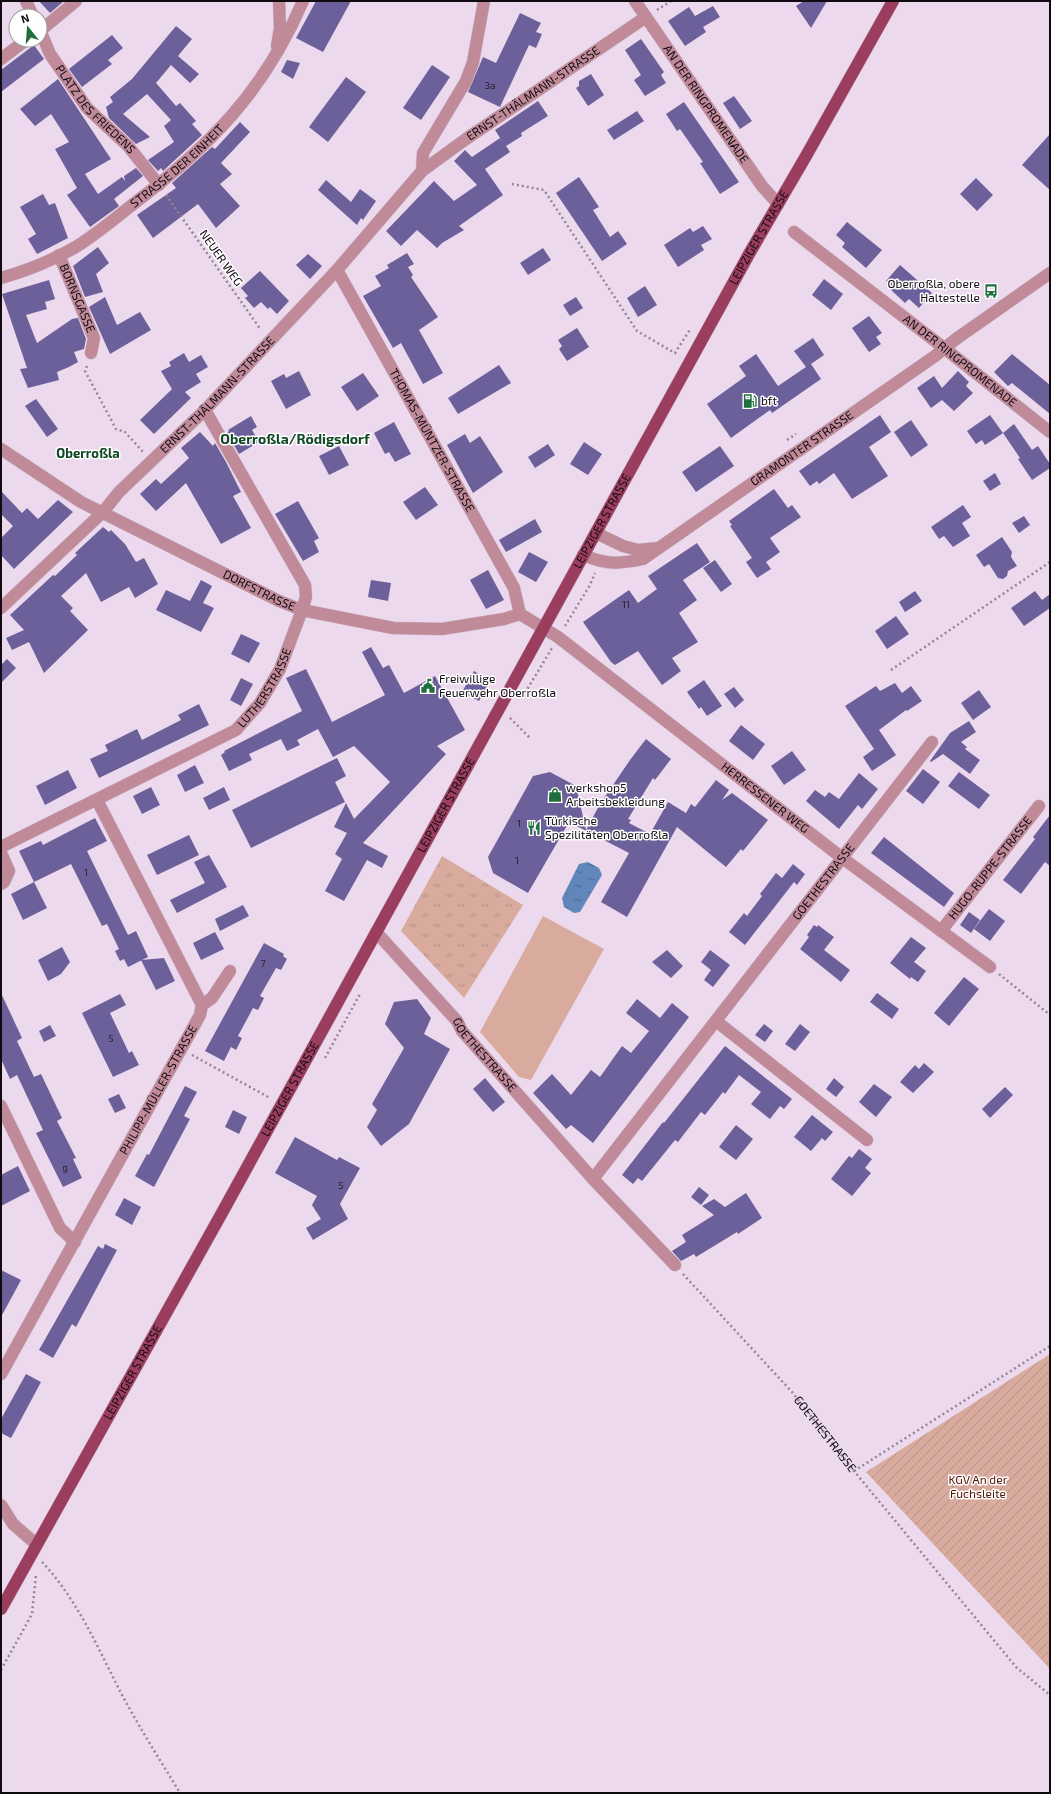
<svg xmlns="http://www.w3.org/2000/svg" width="1051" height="1794" font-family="'Exo 2',sans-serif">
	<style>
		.grass { fill: url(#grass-tufts) }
		.garden { fill: url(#garden-furrows) }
		.pitch { fill: #d9ab9e }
		.water { fill: url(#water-ripples) }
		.building { fill: #6b609a }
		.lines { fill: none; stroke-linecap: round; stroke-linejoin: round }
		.minor-casing { stroke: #cab8ca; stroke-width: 13 }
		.major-casing { stroke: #cab8ca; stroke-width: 13 }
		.path { stroke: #948594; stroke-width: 2.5; stroke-dasharray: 2 3; stroke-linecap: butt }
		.minor { stroke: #c08a99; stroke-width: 12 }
		.major { stroke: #9b3e5e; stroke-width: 12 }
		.labels { text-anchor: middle; stroke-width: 3; stroke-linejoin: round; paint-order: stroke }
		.number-label { font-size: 10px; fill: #282033 }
		.street-label { font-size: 12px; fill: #110b11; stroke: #fff }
		.poi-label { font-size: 12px; fill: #110b11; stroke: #fff; text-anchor: start }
		.park-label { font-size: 12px; fill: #511202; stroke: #fff }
		.neighbourhood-label { font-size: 13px; font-weight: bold; fill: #114725; stroke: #fff }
		.quarter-label { font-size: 14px; font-weight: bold; fill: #114725; stroke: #fff }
	</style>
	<defs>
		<pattern id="grass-tufts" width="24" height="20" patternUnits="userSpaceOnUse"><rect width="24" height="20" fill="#d9ab9e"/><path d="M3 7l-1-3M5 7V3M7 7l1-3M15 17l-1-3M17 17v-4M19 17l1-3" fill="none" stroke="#b99287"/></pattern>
		<pattern id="garden-furrows" width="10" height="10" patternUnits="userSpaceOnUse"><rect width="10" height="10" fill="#d9ab9e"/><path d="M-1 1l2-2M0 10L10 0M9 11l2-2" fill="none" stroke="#b99287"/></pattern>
		<pattern id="water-ripples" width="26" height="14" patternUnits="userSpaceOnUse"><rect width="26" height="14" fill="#6086ba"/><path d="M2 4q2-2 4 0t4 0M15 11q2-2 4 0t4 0" fill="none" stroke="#4e6c96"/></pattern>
	</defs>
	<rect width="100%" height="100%" fill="#edd9ed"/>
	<path class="grass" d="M442 856 523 905 464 998 401 931Z"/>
	<path class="garden" d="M1050 1354V1669L866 1472Z"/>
	<path class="pitch" d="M543 916 604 949 531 1080 519 1077 480 1032Z"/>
	<path class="water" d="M588 862 599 868 602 875 580 912 574 913 564 907 562 898 579 864Z"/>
	<g class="building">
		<path d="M39 1H64L50 13Z"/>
		<path d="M316 1H351L323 52 296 38Z"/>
		<path d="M804 1H827L811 28 796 6Z"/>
		<path d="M713 6 720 17 703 27 706 32 685 46 668 21 689 7 695 16Z"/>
		<path d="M520 13 541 23 536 32 542 34 536 48 529 45 500 107 468 92 483 57 496 63Z"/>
		<path d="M176 26 192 39 178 56 199 74 190 83 171 65 156 83 176 106 180 103 196 121 192 124 202 135 163 171 161 168 158 171 148 160 174 142 164 126 171 120 147 94 123 114 150 137 136 144 109 118 106 107 113 102 110 97 132 79Z"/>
		<path d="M112 35 123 48 108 60 112 64 82 87 69 69Z"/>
		<path d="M641 39 664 72 661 75 666 83 645 96 634 80 641 75 625 50Z"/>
		<path d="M34 45 44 59 1 92V70Z"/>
		<path d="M287 60 300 63 293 79 281 72Z"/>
		<path d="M432 65 450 77 421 120 403 108Z"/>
		<path d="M591 74 604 95 588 106 576 88 579 86V81Z"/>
		<path d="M346 77 366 92 328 142 309 127Z"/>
		<path d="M58 79 111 159 85 174 98 194 122 177 125 181 124 176 136 168 143 176 114 199 119 206 90 227 67 195 77 188 55 149 69 142 51 114 35 126 20 109Z"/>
		<path d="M734 96 752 121 740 129 723 103Z"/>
		<path d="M538 101 548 116 521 133 522 136 506 146 510 152 485 169 503 195 459 226 464 230 442 243 437 248 417 230 401 246 386 231 434 181 454 201 477 185 454 161 465 150 472 157 500 138 504 144 495 130Z"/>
		<path d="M684 102 739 182 720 194 700 163 703 162 680 129 677 131 666 114Z"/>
		<path d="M637 111 644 121 614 140 607 130Z"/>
		<path d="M240 122 250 132 221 163 232 174 220 184 240 206 216 228 198 204 153 238 137 215 176 188 172 183 212 147 215 149Z"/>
		<path d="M1050 134V190L1022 165Z"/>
		<path d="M579 177 599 207 593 210 610 237 618 231 627 244 602 261 556 193Z"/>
		<path d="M976 178 993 195 977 211 960 194Z"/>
		<path d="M326 180 351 202 360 189 376 201 363 220 361 218 357 225 318 190Z"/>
		<path d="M43 194 49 205 55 203 68 238 37 254 28 239 36 234 20 207Z"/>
		<path d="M847 222 882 250 866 268 842 247 845 243 836 235Z"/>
		<path d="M703 226 712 239 701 245 704 250 678 267 664 245 690 228 693 232Z"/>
		<path d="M98 247 109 263 96 274 103 292 85 297 73 266Z"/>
		<path d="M543 248 551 260 528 275 520 263Z"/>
		<path d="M407 253 414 264 408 267 413 275 411 277 438 317 419 330 443 373 423 384 401 343 393 348 363 296 381 286 375 276 389 268 387 265Z"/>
		<path d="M308 254 322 266 310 279 296 265Z"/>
		<path d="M900 265 932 293 919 308 909 299 905 303 890 289 892 287 886 281Z"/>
		<path d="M260 271 289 301 277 314 270 307 268 309 261 302 254 308 245 298 248 296 241 288Z"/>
		<path d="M824 279 843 294 831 310 812 295Z"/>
		<path d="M49 280 55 299 45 302 47 309 26 315 37 343 72 319 78 318 86 339 84 349 74 352 78 362 69 367 57 372 59 380 28 388 20 369 27 368 2 294Z"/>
		<path d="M645 286 657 305 638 317 627 298Z"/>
		<path d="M105 297 117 325 140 312 151 330 110 354 89 307Z"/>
		<path d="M576 297 583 308 570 316 563 305Z"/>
		<path d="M869 316 882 333 876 337 881 344 869 352 852 328Z"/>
		<path d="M577 328 589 347 567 361 559 349 562 346 558 340Z"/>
		<path d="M813 338 824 355 811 364 821 379 772 413 770 410 731 438 707 404 746 376 739 366 756 354 778 386 806 367 794 351Z"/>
		<path d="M184 353 189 362 201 355 208 367 196 374 201 382 185 392 191 398 154 434 140 420 169 392 172 389 161 371 171 366 169 362Z"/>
		<path d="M1012 354 1050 385V414L1012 383 1008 386 994 372Z"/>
		<path d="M499 365 511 383 458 414 448 398Z"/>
		<path d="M299 371 311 395 286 409 271 381 284 374 286 378Z"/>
		<path d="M958 371 969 382 966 386 973 393 954 411 942 400 931 408 917 388 934 376 942 388Z"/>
		<path d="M363 373 379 396 357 411 341 387Z"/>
		<path d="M36 399 58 429 47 437 25 406Z"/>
		<path d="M880 415 891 432 869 447 888 476 852 499 834 473 819 484 817 481 810 486 799 471Z"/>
		<path d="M990 415 1003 433 985 445 982 440 976 444 967 431Z"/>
		<path d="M251 416 257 427 252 430 259 442 239 454 227 433 229 431 228 430Z"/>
		<path d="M911 420 928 445 911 457 894 432Z"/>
		<path d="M394 422 411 454 395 462 389 452 385 454 374 433Z"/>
		<path d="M1014 424 1032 450 1038 446 1050 464V468L1032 480 1018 459 1020 458 1003 433Z"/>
		<path d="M200 432 213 446 215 443 226 462 241 492 233 496 251 528 221 544 186 483 156 511 140 494 156 479 161 484 189 458 181 448Z"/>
		<path d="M465 434 470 443 480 436 503 472 473 493 447 445Z"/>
		<path d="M584 442 602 454 588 475 570 464Z"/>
		<path d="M548 444 555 455 535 468 528 457Z"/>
		<path d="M339 446 349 465 329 475 319 456Z"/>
		<path d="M720 446 734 466 696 492 682 472Z"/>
		<path d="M995 473 1001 484 990 491 983 481Z"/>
		<path d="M425 487 438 505 416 520 403 502Z"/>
		<path d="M774 489 788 508 792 505 801 517 770 538 780 552 766 562 771 569 757 578 746 562 752 558 730 526 732 525 729 521Z"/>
		<path d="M1 491 22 513 27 508 38 519 58 500 73 512 14 569 1 555V538L13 526 1 514Z"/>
		<path d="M298 501 319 538 314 541 319 552 303 561 275 514Z"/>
		<path d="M963 505 971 517 962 523 970 536 953 547 944 536 939 539 931 527Z"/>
		<path d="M1024 516 1030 525 1019 533 1012 523Z"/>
		<path d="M535 519 542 532 506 552 499 540Z"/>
		<path d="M103 527 109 532 111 530 125 544 136 562 144 558 158 584 135 598 129 587 101 602 86 573 61 596 73 608 70 611 88 630 44 673 29 642 12 650 6 638 24 630 10 615 53 575 55 576 77 555 75 553Z"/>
		<path d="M1002 537 1012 552 1011 557 1017 566 1008 571 1007 576 1003 579 998 578 989 564 984 567 976 555Z"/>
		<path d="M697 543 710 562 683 580 697 600 679 613 698 642 672 658 681 671 662 685 638 651 615 665 611 662 583 622 629 590 638 603 657 589 648 576Z"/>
		<path d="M529 552 548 562 536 582 518 572Z"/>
		<path d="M715 560 732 584 721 592 703 568Z"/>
		<path d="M488 570 504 600 486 609 470 580Z"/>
		<path d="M201 580 212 586 203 603 214 608 201 632 156 610 166 590 190 601Z"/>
		<path d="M371 580 391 583 388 601 368 597Z"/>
		<path d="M915 591 922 601 905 612 899 602Z"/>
		<path d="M1035 591 1042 600 1050 594V608L1024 626 1011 608Z"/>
		<path d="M896 616 909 634 887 649 875 631Z"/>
		<path d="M241 634 260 643 249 663 231 654Z"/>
		<path d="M371 647 383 668 389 665 404 693 435 676 465 730 437 746 446 754 363 843 388 856 382 868 367 860 344 901 325 891 342 859 335 854 347 833 334 827 346 803 354 819 390 782 354 746 333 757 318 729 297 740 300 745 287 751 281 739 249 754 252 760 229 771 221 755 225 752 224 751 302 711 286 678 306 669 332 722 385 695 362 652Z"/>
		<path d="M7 659 16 668 1 683V665Z"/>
		<path d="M474 671 490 681 479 701 462 692Z"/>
		<path d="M241 678 253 684 241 706 230 700Z"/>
		<path d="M704 680 722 706 707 716 701 707 699 709 687 692Z"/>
		<path d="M895 683 902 693 911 686 922 701 907 711 906 710 879 730 896 755 872 771 863 757 874 749 845 706 876 686 880 691Z"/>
		<path d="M734 687 744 700 735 708 724 694Z"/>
		<path d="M979 690 991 707 973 720 961 703Z"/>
		<path d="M199 704 209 725 99 778 90 759 108 751 105 745 137 729 142 740 181 720 178 715Z"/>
		<path d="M969 721 976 732 961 742 967 747 965 749 980 760 970 774 943 754 931 762 930 761 950 733Z"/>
		<path d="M741 725 765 744 753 760 729 741Z"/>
		<path d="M646 739 671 759 655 780 653 778 628 819 631 820 629 823 650 834 668 802 686 813 691 804 695 807 716 780 729 790 722 800 732 793 768 820 743 851 741 849 726 867 677 827 627 917 601 902 629 853 569 822 528 893 493 873 488 857 533 776 550 772 576 786 586 830 600 804 630 760Z"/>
		<path d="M792 751 806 770 784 785 771 766Z"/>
		<path d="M337 758 346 776 335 782 345 802 251 848 232 810Z"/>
		<path d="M195 765 204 783 185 792 177 775Z"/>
		<path d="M923 769 940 782 923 804 906 791Z"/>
		<path d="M68 770 77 788 45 805 36 786Z"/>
		<path d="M959 772 990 795 979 809 948 786Z"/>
		<path d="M859 773 878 789 862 809 858 805 839 829 806 801 815 790 825 797 829 792 839 799Z"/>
		<path d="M151 787 160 805 142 814 133 796Z"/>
		<path d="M224 787 230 800 209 810 203 798Z"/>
		<path d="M1050 815V866L1045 862 1021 894 1003 880 1035 839 1033 837Z"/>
		<path d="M95 818 107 841 87 851 128 935 136 931 148 957 128 967 124 959 120 961 115 951 119 949 107 924 102 926 71 864 34 882 19 851 41 841 43 845Z"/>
		<path d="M189 835 199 855 157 875 147 855Z"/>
		<path d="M884 837 954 893 944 907 871 853Z"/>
		<path d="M209 855 227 887 177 913 170 900 205 883 194 862Z"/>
		<path d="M793 864 805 874 797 885 794 882 745 945 729 932 744 913 747 916 762 896 760 894 776 873 782 878Z"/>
		<path d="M34 882 47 908 23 920 11 894Z"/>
		<path d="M243 905 249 916 220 931 215 919Z"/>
		<path d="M989 909 1005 921 990 941 974 929Z"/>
		<path d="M969 912 980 920 971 933 960 925Z"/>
		<path d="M814 925 817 927 818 925 834 937 824 950 850 970 841 982 800 949 809 937 807 935Z"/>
		<path d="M215 932 224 949 201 960 193 943Z"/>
		<path d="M911 937 926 948 914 962 926 971 918 982 911 977 910 979 890 963Z"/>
		<path d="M264 943 284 954 283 956 287 959 281 970 276 968 260 996 264 998 258 1010 253 1008 238 1036 242 1038 236 1050 231 1047 224 1061 205 1051Z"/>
		<path d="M62 947 70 962 61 974 48 981 38 960Z"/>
		<path d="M667 950 683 966 671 978 652 962Z"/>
		<path d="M710 950 730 965 713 987 704 980 711 970 701 962Z"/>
		<path d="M164 958 175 981 156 990 141 960Z"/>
		<path d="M964 977 979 989 949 1026 934 1013Z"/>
		<path d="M1 993 22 1038 17 1041 34 1077 41 1074 62 1118 57 1121 76 1158 73 1159 82 1178 63 1187 36 1133 43 1130 17 1075 10 1079 1 1059Z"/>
		<path d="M877 993 899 1009 892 1019 870 1002Z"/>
		<path d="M120 994 126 1005 110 1013 129 1053 132 1051 139 1065 113 1077 82 1013Z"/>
		<path d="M417 999 431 1018 424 1034 450 1049 409 1124 381 1146 367 1127 377 1110 372 1104 404 1048 385 1024 394 1002Z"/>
		<path d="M637 999 660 1018 672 1003 689 1017 593 1143 571 1125 566 1129 533 1093 552 1074 571 1095 591 1070 600 1077 622 1046 631 1053 649 1031 626 1013Z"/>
		<path d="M764 1024 773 1031 765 1042 755 1035Z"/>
		<path d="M800 1024 810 1032 795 1051 785 1044Z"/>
		<path d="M50 1025 56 1036 44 1042 39 1031Z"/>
		<path d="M725 1046 792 1099 784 1109 780 1106 770 1119 751 1104 761 1092 739 1075 725 1094 723 1092 705 1115 701 1112 678 1142 675 1140 642 1181 638 1178 633 1184 622 1175 663 1122 664 1123Z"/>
		<path d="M924 1063 934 1072 913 1093 900 1082 915 1065 919 1069Z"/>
		<path d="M485 1078 505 1102 493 1112 473 1089Z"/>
		<path d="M834 1078 844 1087 836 1097 826 1089Z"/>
		<path d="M874 1084 892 1097 876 1117 859 1102Z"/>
		<path d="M185 1086 197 1092 184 1116 190 1119 154 1187 135 1176 147 1154 149 1155Z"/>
		<path d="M1005 1087 1013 1095 990 1118 982 1109Z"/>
		<path d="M119 1094 126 1108 115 1113 108 1099Z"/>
		<path d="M233 1110 247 1117 239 1134 225 1127Z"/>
		<path d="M812 1115 833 1132 825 1141 822 1138 811 1151 794 1137Z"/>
		<path d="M736 1125 753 1139 736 1160 719 1147Z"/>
		<path d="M295 1137 337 1160 339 1157 360 1168 340 1204 348 1219 313 1240 306 1228 321 1219 312 1205 317 1196 275 1173Z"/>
		<path d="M859 1149 872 1159 865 1168 871 1173 852 1196 831 1179 849 1156 852 1158Z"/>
		<path d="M18 1166 30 1191 1 1206V1175Z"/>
		<path d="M699 1187 709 1195 701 1205 691 1197Z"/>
		<path d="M746 1193 762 1218 738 1234 737 1232 696 1257 694 1254 681 1261 672 1251 686 1242 682 1235 714 1215 702 1206 714 1199 725 1207Z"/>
		<path d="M124 1198 141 1207 132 1225 115 1215Z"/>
		<path d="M105 1244 117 1250 76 1327 72 1324 53 1358 39 1350 98 1246 103 1249Z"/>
		<path d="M1 1270 21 1280 1 1317Z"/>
		<path d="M26 1374 41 1382 11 1438 1 1433V1419Z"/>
	</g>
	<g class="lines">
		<defs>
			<g id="minor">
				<path d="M26 1 33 16"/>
				<path id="s2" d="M635 1 762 186 778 204"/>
				<path id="s3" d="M40 30 50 54 87 108 128 146 159 185"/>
				<path d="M40 31 76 1"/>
				<path d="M277 46 280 28 279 1"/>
				<path d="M1 59 26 40"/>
				<path d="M422 171 423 153 466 81 473 62 484 1"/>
				<path id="s4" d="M794 232 944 348 1050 432"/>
				<path id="s5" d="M59 255 94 338 91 353"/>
				<path id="s6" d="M337 270 514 588 520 614"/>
				<path id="s7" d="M1 278C26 271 51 261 74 248 94 236 113 220 132 205 210 146 264 92 303 1"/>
				<path id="s8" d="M1 449 81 502 279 601 302 610 393 628 442 629 504 619 520 614 558 637 841 857 990 967"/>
				<path d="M596 533 623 546 638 550 658 548"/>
				<path id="s9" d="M583 555C607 565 619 564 643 559L935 356 956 339 1050 273"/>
				<path id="s10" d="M1 608 103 512 119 492 205 410 337 270 422 171 466 139 646 17"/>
				<path id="s11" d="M1 847 236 730 260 703 280 669 302 610 306 597 305 585 205 410"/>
				<path d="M1 853 9 871 4 882 1 884"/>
				<path id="s12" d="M941 931 1039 806"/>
				<path id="s13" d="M376 932 457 1021 462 1031 593 1179 675 1265"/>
				<path d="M202 1005 212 998 230 971"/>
				<path d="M716 1021 867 1140"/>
				<path d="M1 1106 60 1228 75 1242"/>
				<path id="s14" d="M593 1179 932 742"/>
				<path id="s15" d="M1 1374 200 1015 202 1005 97 800"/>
				<path d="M1 1505 13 1524 36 1544"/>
			</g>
			<g id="major">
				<path id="s16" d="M1 1609 223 1211 749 254 806 156 893 1"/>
			</g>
		</defs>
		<use href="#minor" class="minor-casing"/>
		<use href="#major" class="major-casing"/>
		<g class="path">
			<path d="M657 10 671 1"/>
			<path d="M512 184 544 190 637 331 675 353 691 328"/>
			<path d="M166 195 261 330"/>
			<path d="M87 366 85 371 116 429 125 432 143 452"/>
			<path d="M787 440 796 434"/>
			<path d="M565 626 590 585 595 573"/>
			<path d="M891 670 1050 562"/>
			<path d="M525 693 552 648"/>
			<path d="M510 718 530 738"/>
			<path d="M999 974 1050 1015"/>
			<path d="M192 1055 270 1098"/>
			<path d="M325 1058 360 994"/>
			<path id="s1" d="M683 1274 792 1392 854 1471 1016 1667 1050 1695"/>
			<path d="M854 1471 1050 1346"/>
			<path d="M42 1562C77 1599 98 1648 121 1693 139 1727 160 1760 180 1793"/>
			<path d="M1 1670 32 1614 36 1575"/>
		</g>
		<use href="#minor" class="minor"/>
		<use href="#major" class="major"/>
	</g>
	<defs>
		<symbol id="bus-bare" viewBox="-9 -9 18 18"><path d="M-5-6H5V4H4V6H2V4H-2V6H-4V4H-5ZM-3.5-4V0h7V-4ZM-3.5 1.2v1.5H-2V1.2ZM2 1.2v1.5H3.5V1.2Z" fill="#206e3d" stroke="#fff" stroke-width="2.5" paint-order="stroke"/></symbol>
		<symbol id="fuel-bare" viewBox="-9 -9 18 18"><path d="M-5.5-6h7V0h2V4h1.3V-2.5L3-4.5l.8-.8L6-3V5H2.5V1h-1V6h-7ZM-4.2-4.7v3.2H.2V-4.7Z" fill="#206e3d" stroke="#fff" stroke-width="2.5" paint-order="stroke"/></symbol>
		<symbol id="civic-bare" viewBox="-9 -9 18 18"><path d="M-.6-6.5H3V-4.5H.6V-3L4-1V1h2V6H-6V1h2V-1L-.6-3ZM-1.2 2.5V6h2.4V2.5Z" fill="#206e3d" stroke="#fff" stroke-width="2.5" paint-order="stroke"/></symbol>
		<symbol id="shop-bare" viewBox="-9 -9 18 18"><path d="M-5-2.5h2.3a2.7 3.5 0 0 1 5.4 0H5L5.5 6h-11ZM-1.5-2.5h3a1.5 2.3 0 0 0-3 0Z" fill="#206e3d" stroke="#fff" stroke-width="2.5" paint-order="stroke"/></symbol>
		<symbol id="restaurant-bare" viewBox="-9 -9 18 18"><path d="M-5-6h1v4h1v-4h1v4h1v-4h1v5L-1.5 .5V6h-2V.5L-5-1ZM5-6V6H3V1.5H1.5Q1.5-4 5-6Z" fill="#206e3d" stroke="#fff" stroke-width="2.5" paint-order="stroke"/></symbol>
	</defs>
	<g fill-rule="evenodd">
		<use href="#bus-bare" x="981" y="281" width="20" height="20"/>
		<use href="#fuel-bare" x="740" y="391" width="20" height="20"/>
		<use href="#civic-bare" x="418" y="676" width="20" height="20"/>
		<use href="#shop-bare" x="545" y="785" width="20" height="20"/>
		<use href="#restaurant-bare" x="524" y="818" width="20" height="20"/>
	</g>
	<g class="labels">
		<g class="number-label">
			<text x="490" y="89">3a</text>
			<text x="626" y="608">11</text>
			<text x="519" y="827">1</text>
			<text x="517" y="864">1</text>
			<text x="86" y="876">1</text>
			<text x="263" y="967">7</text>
			<text x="111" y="1042">5</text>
			<text x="65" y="1173">9</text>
			<text x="341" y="1189">5</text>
		</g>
		<g class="street-label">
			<text dy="4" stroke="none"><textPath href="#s10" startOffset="743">ERNST-THÄLMANN-STRASSE</textPath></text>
			<text dy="4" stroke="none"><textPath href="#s2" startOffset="125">AN DER RINGPROMENADE</textPath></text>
			<text dy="4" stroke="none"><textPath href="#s3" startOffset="98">PLATZ DES FRIEDENS</textPath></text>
			<text dy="4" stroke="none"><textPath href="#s7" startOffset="211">STRASSE DER EINHEIT</textPath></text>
			<text dy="4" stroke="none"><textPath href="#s16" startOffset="1567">LEIPZIGER STRASSE</textPath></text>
			<text transform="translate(221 258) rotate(55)" y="4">NEUER WEG</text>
			<text dy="4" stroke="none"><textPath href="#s5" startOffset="47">BORNSGASSE</textPath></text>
			<text dy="4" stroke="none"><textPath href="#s4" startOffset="210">AN DER RINGPROMENADE</textPath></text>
			<text dy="4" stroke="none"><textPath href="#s10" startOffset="304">ERNST-THÄLMANN-STRASSE</textPath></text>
			<text dy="4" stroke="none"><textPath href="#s6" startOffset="195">THOMAS-MÜNTZER-STRASSE</textPath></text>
			<text dy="4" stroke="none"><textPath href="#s9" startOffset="255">GRAMONTER STRASSE</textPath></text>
			<text dy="4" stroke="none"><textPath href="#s16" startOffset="1243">LEIPZIGER STRASSE</textPath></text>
			<text dy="4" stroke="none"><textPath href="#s8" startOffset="295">DORFSTRASSE</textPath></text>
			<text dy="4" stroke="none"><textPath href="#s11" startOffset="314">LUTHERSTRASSE</textPath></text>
			<text dy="4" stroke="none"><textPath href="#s8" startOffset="870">HERRESSENER WEG</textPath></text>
			<text dy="4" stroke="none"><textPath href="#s16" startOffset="919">LEIPZIGER STRASSE</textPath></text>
			<text dy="4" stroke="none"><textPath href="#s12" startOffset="80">HUGO-RUPPE-STRASSE</textPath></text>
			<text dy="4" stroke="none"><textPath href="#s14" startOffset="376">GOETHESTRASSE</textPath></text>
			<text dy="4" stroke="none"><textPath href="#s13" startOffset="164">GOETHESTRASSE</textPath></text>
			<text dy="4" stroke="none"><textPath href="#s16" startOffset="595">LEIPZIGER STRASSE</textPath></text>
			<text dy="4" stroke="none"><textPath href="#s15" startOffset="325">PHILIPP-MÜLLER-STRASSE</textPath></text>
			<text dy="4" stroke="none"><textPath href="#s16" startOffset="271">LEIPZIGER STRASSE</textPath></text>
			<text dy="4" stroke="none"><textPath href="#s1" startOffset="214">GOETHESTRASSE</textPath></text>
		</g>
		<g class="poi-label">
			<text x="980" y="288" text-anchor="end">Oberroßla, obere<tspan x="980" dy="14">Haltestelle</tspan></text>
			<text x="761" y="405">bft</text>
			<text x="439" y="683">Freiwillige<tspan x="439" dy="14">Feuerwehr Oberroßla</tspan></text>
			<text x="566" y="792">werkshop5<tspan x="566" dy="14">Arbeitsbekleidung</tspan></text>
			<text x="545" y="825">Türkische<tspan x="545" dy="14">Spezilitäten Oberroßla</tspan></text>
		</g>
		<g class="park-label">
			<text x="978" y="1484">KGV An der<tspan x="978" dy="14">Fuchsleite</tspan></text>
		</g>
		<g class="neighbourhood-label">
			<text x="88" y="458">Oberroßla</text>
		</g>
		<g class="quarter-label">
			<text x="295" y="444">Oberroßla/Rödigsdorf</text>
		</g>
	</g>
	<rect width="1051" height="1794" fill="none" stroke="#110b11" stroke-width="4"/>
	<g transform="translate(28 28) rotate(343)"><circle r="19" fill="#ffffff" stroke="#a09da0"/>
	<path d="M0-3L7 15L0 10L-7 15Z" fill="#206e3d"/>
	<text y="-6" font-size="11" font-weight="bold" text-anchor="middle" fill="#110b11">N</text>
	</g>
</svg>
